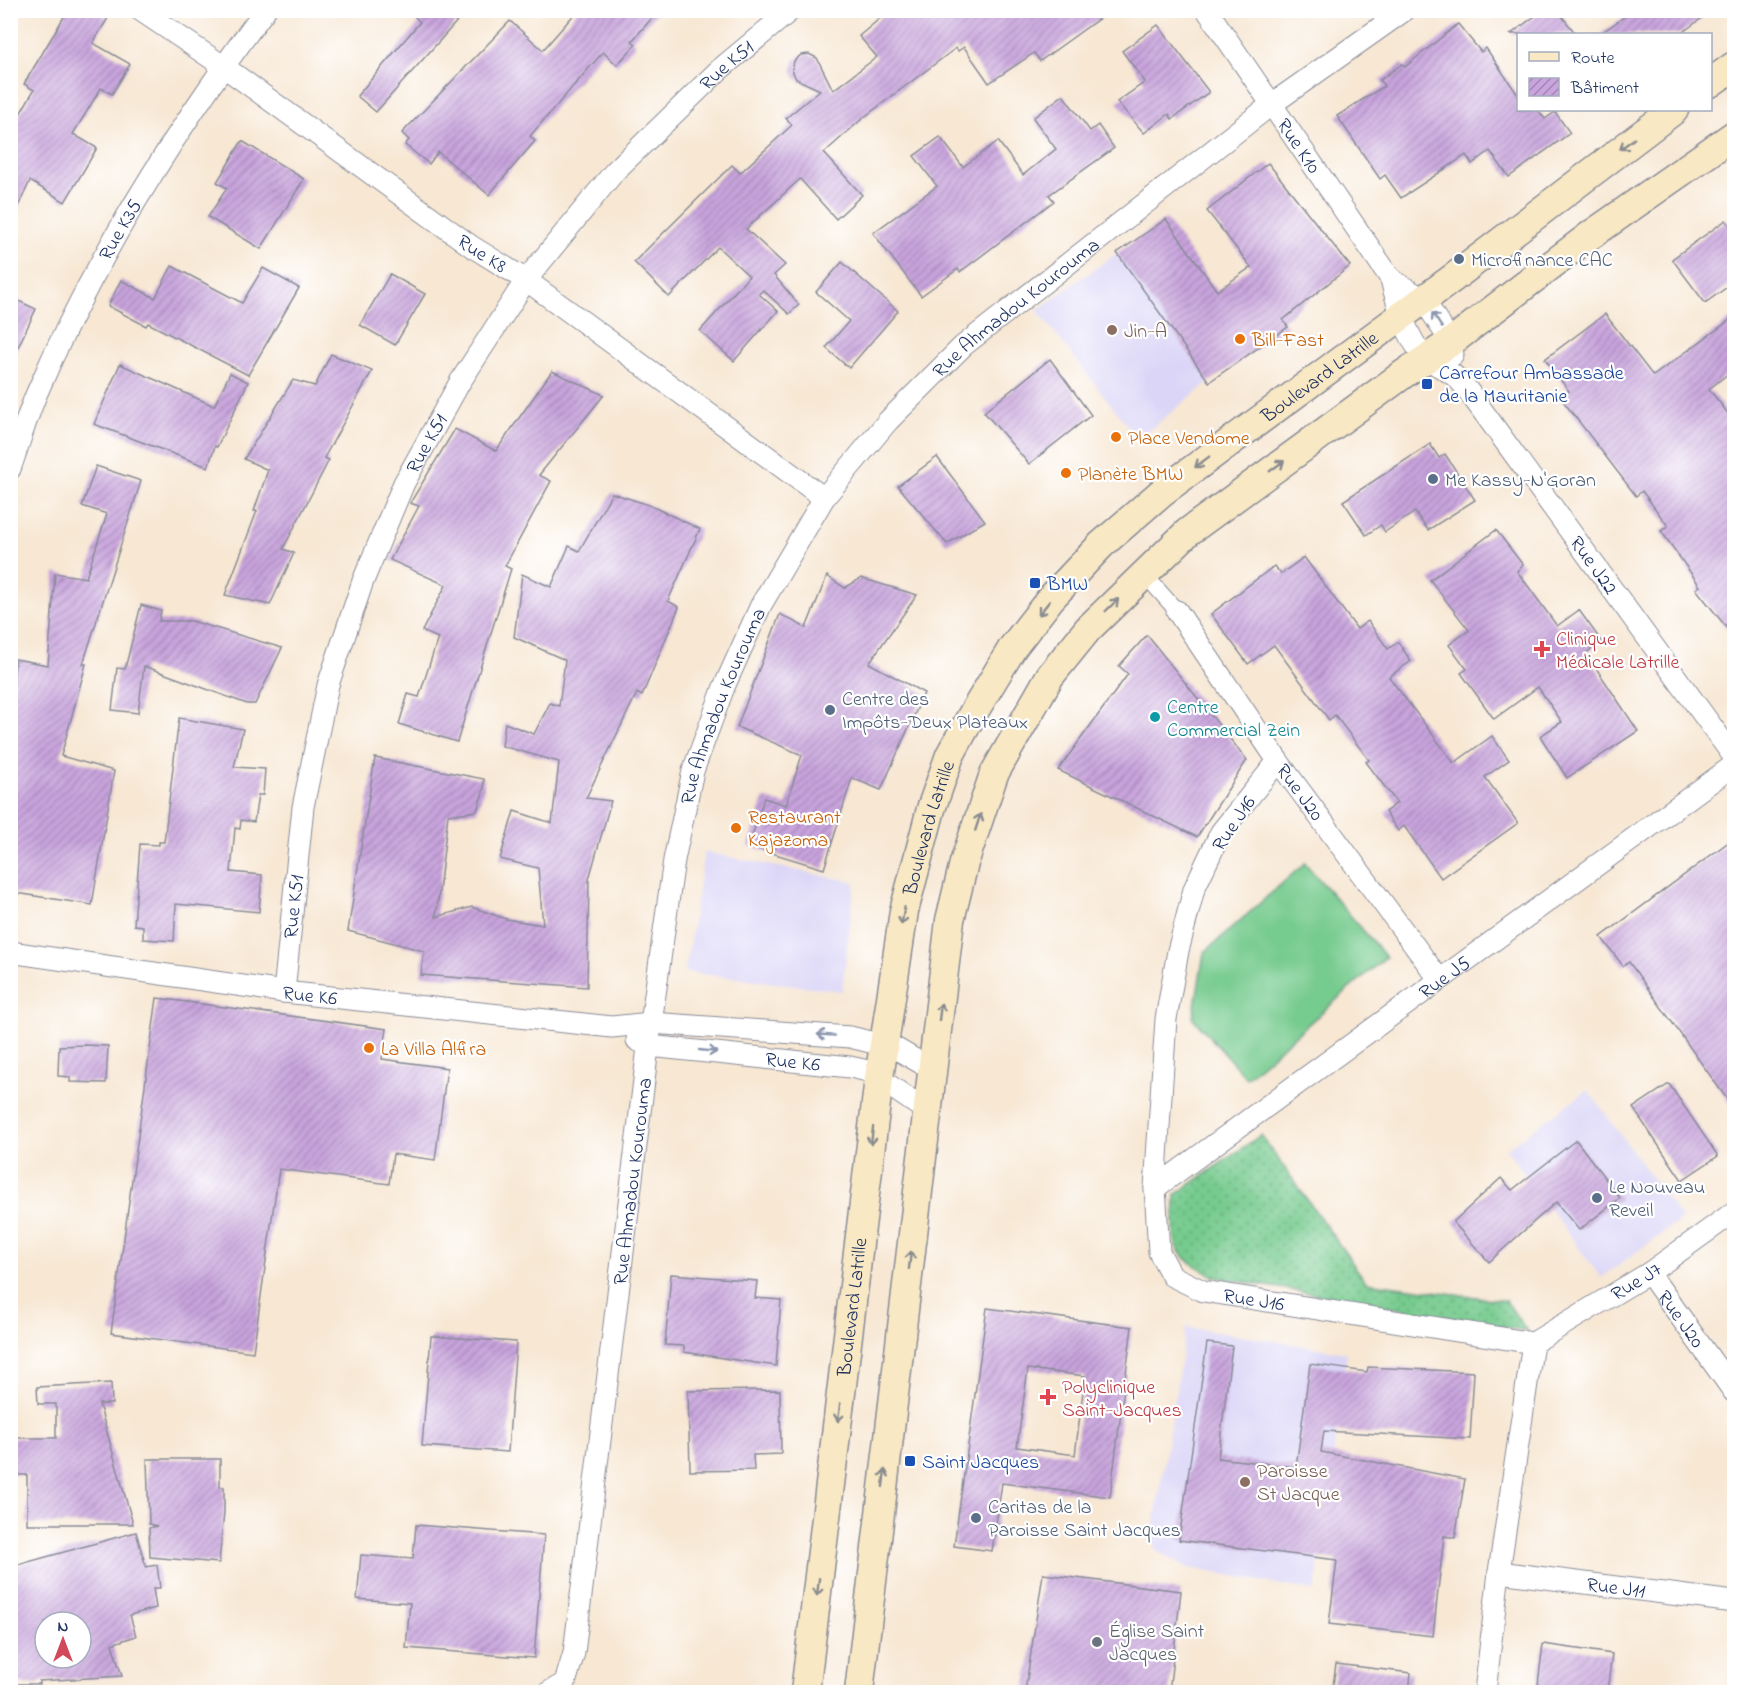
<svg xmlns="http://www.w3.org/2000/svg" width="1745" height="1703" font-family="'Indie Flower',sans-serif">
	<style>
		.built { fill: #dbd6f7 }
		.grass { fill: url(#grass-dots); stroke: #487d76; stroke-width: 1.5 }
		.garden { fill: #76cb8e; stroke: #487d76; stroke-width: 1.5 }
		.building { fill: url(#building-hatch); fill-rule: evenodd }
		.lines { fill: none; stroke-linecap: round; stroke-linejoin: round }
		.pedestrian-casing { stroke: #898b98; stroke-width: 17 }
		.minor-casing { stroke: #898b98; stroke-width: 23 }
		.secondary-casing { stroke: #898b98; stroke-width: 31 }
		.pedestrian { stroke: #fff; stroke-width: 15 }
		.minor { stroke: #fff; stroke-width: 21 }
		.secondary { stroke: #f8e8c3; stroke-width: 28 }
		.oneway { stroke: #8a8c90 }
		.oneway2 { stroke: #8d97ae }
		.service-dot { fill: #5c6f8a; stroke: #fff; stroke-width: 2 }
		.education-dot { fill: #8d6e63; stroke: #fff; stroke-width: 2 }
		.food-dot { fill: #e8710a; stroke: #fff; stroke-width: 2 }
		.transit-dot { fill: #1a4fb4; stroke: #fff; stroke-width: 2 }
		.health-dot { fill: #e0444e; stroke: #fff; stroke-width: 2 }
		.culture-dot { fill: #0f9aa8; stroke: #fff; stroke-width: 2 }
		.worship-dot { fill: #6b7280; stroke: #fff; stroke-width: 2 }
		.labels { text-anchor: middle; stroke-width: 4.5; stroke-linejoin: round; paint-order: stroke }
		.street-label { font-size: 20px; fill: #1b2f5e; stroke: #fff }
		.service-label { font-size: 20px; fill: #4e5e75; stroke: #fff; text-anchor: start }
		.education-label { font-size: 20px; fill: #785e54; stroke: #fff; text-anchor: start }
		.food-label { font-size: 20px; fill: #c56008; stroke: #fff; text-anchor: start }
		.transit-label { font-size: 20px; fill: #164399; stroke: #fff; text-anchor: start }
		.health-label { font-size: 20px; fill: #be3a42; stroke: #fff; text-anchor: start }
		.culture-label { font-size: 20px; fill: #0d838f; stroke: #fff; text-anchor: start }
		.worship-label { font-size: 20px; fill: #5b616d; stroke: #fff; text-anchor: start }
	</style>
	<defs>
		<pattern id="grass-dots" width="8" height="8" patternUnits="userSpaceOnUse" patternTransform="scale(1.5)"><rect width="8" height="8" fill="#76cb8e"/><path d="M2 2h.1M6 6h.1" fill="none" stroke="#60a577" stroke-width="1.8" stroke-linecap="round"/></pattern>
		<pattern id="building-hatch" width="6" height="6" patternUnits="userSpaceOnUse" patternTransform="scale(1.5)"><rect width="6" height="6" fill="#c9a4dd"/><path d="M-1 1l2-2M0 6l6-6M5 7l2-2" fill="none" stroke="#a286b6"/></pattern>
	</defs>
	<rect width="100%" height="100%" fill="#fff"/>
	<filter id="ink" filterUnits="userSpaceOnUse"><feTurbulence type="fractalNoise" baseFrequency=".0167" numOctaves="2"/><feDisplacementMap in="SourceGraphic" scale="12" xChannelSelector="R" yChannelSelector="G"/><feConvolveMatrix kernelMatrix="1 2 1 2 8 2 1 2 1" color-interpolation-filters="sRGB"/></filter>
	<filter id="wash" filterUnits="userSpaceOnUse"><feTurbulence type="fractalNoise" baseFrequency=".008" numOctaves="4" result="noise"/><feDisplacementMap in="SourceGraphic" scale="24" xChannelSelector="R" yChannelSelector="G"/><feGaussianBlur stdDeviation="1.35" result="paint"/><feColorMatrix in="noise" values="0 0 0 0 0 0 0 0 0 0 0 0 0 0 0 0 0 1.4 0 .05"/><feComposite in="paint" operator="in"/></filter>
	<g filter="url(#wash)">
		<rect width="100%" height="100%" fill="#f7e7d3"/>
		<g class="built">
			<path d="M1117 253 1209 382 1138 439 1037 310Z"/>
			<path d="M704 852 855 882 842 991 685 972Z"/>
			<path d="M1588 1090 1682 1219 1601 1278 1506 1149Z"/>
			<path d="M1186 1327 1347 1353 1315 1591 1189 1568 1156 1551 1152 1538Z"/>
		</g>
		<path class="grass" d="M1261 1135 1366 1282 1506 1301 1527 1331 1215 1277C1166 1250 1174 1248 1175 1195Z"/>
		<path class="garden" d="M1305 863 1386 957 1246 1078 1193 1018 1204 953Z"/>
		<g id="blocks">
			<g class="building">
				<path d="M68 10H94L108 18 93 43 130 64 112 94 101 88 73 134 97 148 65 202 30 181 10 224V131L34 90 24 84Z"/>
				<path d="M408 10H467L376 112 357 96 420 22Z"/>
				<path d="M578 10H659L632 41 636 44 617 65 603 52 530 136 535 141 489 195 438 152 429 164 405 145 409 140 402 133 510 21 543 50Z"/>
				<path d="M890 10H1111L1040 61 1034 53 989 83 964 47 958 51 956 48 863 118 824 153 862 195 836 219 800 179 746 229 785 265 774 275 799 305 789 314 763 290 759 294 778 311 734 361 700 331 749 276 718 247 669 297 634 262 732 165 740 173 792 125 786 118 820 90 796 79 792 70 794 61 801 55 809 54 817 58 833 90 877 57 859 36Z"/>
				<path d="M1543 10H1557L1576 34H1511Z"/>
				<path d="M1634 10H1713L1680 34H1600Z"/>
				<path d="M1458 24 1481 52 1486 48 1518 95V110H1538L1545 119 1555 112 1570 133 1509 177 1490 151 1472 164 1466 155 1401 198 1385 175 1380 179 1337 116 1384 86 1380 80 1402 64 1405 67Z"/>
				<path d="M1158 25 1209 92 1172 119 1169 114 1144 133 1117 102 1145 82 1122 51Z"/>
				<path d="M1063 95 1090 131 1098 125 1114 148 1049 195 1054 201 960 272 958 269 921 296 873 233 937 186 914 156 940 137 963 167 998 141 1023 175 1056 149 1033 118Z"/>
				<path d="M242 141 304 179 261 249 208 217 227 188 217 182Z"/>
				<path d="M1268 163 1350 266 1283 320 1288 327 1209 382 1117 253 1166 219 1217 291 1251 267 1207 211Z"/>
				<path d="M1726 220 1734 231V282L1705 303 1672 259Z"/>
				<path d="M842 262 898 311 849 368 826 348 849 321 816 292Z"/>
				<path d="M172 266 242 303 263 268 299 288 248 375 148 323 146 326 108 306 121 280 155 298Z"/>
				<path d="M390 274 425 294 395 345 360 325Z"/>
				<path d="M10 297 36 309 10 364Z"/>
				<path d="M1605 314 1653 376 1734 317V369L1709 389 1734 421V637L1696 589 1700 586 1661 531 1668 526 1642 491 1636 496 1560 397 1569 391 1545 359Z"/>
				<path d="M331 354 372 371 324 458 329 460 283 549 294 553 270 605 225 595 257 511H254L268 470 244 459 293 380 315 386Z"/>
				<path d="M1050 359 1091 415 1029 464 984 412Z"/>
				<path d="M120 364 214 406 230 373 248 382 217 447 215 446 208 467 94 424Z"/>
				<path d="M552 371 604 395 539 475 551 481 505 566 511 569 457 742 399 724 408 694 419 697 438 638 422 631 446 585 390 560 419 506 410 503 455 429 496 451Z"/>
				<path d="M1430 444 1439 458 1445 454 1475 500 1428 530 1415 512 1385 532 1381 525 1366 535 1343 501Z"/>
				<path d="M937 457 985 521 947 544 898 486Z"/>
				<path d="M96 466 141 481 83 664H86L61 756 114 771 92 905 10 892V751L15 659 48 665 55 573 86 578 107 514 82 506Z"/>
				<path d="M612 493 649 505 700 529 668 601 679 607 642 696 637 693 586 798 611 801 589 879 587 987 421 975 424 951 348 931 375 758 484 779V789L477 811 448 815 436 917 472 907 506 919 543 925 538 868 500 859 514 811 552 823 559 762 502 746 505 723 534 734 550 703 559 706 565 660 514 637 522 574 551 587 569 546 579 551Z"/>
				<path d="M1496 530 1523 565 1517 571 1557 626 1579 610 1602 642 1586 653 1638 731 1567 778 1540 736 1562 722 1538 687 1494 719 1461 673 1467 669 1449 645 1469 630 1430 580Z"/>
				<path d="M1304 557 1357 629 1368 621 1388 649 1398 642 1411 661 1389 677 1454 763 1492 736 1509 760 1485 777 1518 823 1441 878 1404 826 1398 831 1385 812 1397 803 1366 762 1369 760 1335 715 1329 720 1274 645 1248 664 1211 614 1274 566 1281 574Z"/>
				<path d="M827 576 845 588 861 578 917 595 869 663 924 693 881 790 852 778 824 869 749 846 764 798 786 805 802 755 737 727 780 614 806 628Z"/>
				<path d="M141 605 161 611 159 621H192L282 648 255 704H247L144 666 138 713 112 710 117 668 125 669Z"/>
				<path d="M1147 635 1247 760 1197 837 1058 770 1128 674 1119 666Z"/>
				<path d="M179 718 243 729 234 767 265 769 263 795H258L254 822 241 820 240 829 235 828 231 872 262 875 259 912 176 904 174 941 143 939V926L134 925 140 844 159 845V842H164Z"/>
				<path d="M1734 838V1109L1629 962 1623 966 1601 937Z"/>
				<path d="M157 998 387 1029 382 1059 447 1068 435 1160 393 1154 389 1184 279 1169 253 1352 111 1333Z"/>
				<path d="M85 1045 108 1046 106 1083 70 1082V1077L58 1076 59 1046Z"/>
				<path d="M1669 1084 1718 1156 1682 1180 1633 1108Z"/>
				<path d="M1576 1140 1620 1198 1579 1230 1556 1202 1489 1262 1453 1222 1501 1178 1512 1190Z"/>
				<path d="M671 1274 757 1281 755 1298 781 1300 776 1366 684 1352V1346L665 1345Z"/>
				<path d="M987 1308 1132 1327 1110 1497 1002 1483 992 1551 954 1546ZM1028 1369 1085 1376 1075 1455 1017 1447Z"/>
				<path d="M431 1336 516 1342 508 1452 422 1446Z"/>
				<path d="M1207 1343 1232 1346 1218 1458 1296 1467 1310 1364 1367 1372 1368 1367 1474 1372 1470 1439 1324 1431 1321 1452 1465 1479 1455 1538 1444 1536 1433 1636 1329 1624 1337 1560 1179 1540Z"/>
				<path d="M111 1383 112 1404H99L133 1524H27V1475H12V1438H56V1404H38L37 1387Z"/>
				<path d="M780 1390 781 1454 753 1455 754 1470 690 1471 688 1391Z"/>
				<path d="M147 1459H220V1487H224V1512L219 1563 150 1557 149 1528 157 1526 149 1524Z"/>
				<path d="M416 1525 544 1535 534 1658 406 1648 410 1603 357 1599 361 1555 413 1559Z"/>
				<path d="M136 1532 146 1567 157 1565 160 1588H153L156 1608 130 1615 136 1636 112 1644 122 1676 39 1681V1684H10V1567ZM45 1622H81V1658H45Z"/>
				<path d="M1043 1574 1181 1591 1169 1692H1025Z"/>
				<path d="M1543 1644 1612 1654 1607 1692H1537Z"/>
				<path d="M1336 1664 1411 1673 1409 1692H1332Z"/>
			</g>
		</g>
	</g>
	<g filter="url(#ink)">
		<use href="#blocks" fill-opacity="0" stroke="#898b98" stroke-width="1.5"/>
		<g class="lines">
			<defs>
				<path id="pedestrian" d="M1144 574 1177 611"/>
				<g id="minor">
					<path id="s1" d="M140 10 223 66 471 246 526 280 824 498"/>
					<path id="s2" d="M1207 10 1391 279C1396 301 1409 346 1429 360 1444 370 1454 372 1466 388L1734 757"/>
					<path d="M1391 279 1423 299 1451 342 1453 355"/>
					<path id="s3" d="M10 469C19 444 26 419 36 395 94 259 176 129 265 10"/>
					<path id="s4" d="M1177 611 1278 761 1439 979"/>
					<path id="s5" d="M1278 761 1221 832 1194 889 1178 951 1166 1019 1155 1188 1159 1252 1172 1276 1203 1291 1533 1343"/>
					<path id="s6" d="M10 952 284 992 612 1027 651 1023 850 1037 895 1048 933 1070"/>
					<path id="s7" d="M284 992 303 807 328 685 363 581 404 483 460 382 526 280 615 171 719 70 791 10"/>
					<path id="s8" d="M637 1040 649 1046 850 1067 868 1071 928 1112"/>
					<path id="s9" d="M1155 1188 1734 765"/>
					<path id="s10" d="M1649 1273 1734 1392"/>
					<path id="s11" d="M1533 1343 1649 1273 1734 1212"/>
					<path id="s12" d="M1499 1572 1734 1602"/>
					<path id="s13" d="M549 1692 565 1683 574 1653 651 1023 674 860 693 771 724 687 761 605 824 498 888 421 963 346 1272 104 1405 10"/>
					<path d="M1485 1692 1499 1572 1533 1343"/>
				</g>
				<g id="secondary">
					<path d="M1710 83 1734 66"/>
					<path id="s14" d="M805 1692 879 1078 904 911 931 809 950 755 972 715 1013 647 1051 598 1101 545 1162 492 1453 278 1674 110"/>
					<path d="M859 1692 950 920 964 863 994 774 1050 676 1088 629 1188 532 1405 373 1451 342 1588 237 1734 135"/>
				</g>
			</defs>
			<use href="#pedestrian" class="pedestrian-casing"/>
			<use href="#minor" class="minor-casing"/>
			<use href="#secondary" class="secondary-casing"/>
			<use href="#pedestrian" class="pedestrian"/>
			<use href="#minor" class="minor"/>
			<use href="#secondary" class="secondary"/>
		</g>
		<defs><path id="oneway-shaft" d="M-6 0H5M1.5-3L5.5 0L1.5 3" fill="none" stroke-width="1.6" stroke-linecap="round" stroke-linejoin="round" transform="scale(1.5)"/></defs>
		<g class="oneway">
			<use href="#oneway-shaft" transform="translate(1627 144) rotate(143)"/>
			<use href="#oneway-shaft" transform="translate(1202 462) rotate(143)"/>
			<use href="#oneway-shaft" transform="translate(1277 466) rotate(-36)"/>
			<use href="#oneway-shaft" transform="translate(1112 605) rotate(-44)"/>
			<use href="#oneway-shaft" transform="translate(1044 608) rotate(128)"/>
			<use href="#oneway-shaft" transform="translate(978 822) rotate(-72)"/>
			<use href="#oneway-shaft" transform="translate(903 916) rotate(100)"/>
			<use href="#oneway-shaft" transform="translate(940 1012) rotate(-83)"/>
			<use href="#oneway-shaft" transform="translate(872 1136) rotate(97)"/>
			<use href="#oneway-shaft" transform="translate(910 1260) rotate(-83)"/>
			<use href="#oneway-shaft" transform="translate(839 1413) rotate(97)"/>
			<use href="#oneway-shaft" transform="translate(884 1478) rotate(-83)"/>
			<use href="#oneway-shaft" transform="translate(818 1587) rotate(97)"/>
		</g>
		<g class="oneway2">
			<use href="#oneway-shaft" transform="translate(1437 320) rotate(-123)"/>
			<use href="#oneway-shaft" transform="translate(826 1035) rotate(-176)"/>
			<use href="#oneway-shaft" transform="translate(708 1051) rotate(6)"/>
		</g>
	</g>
	<g class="service-dot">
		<circle cx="1459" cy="259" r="6"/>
		<circle cx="1433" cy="479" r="6"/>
		<circle cx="830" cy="710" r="6"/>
		<circle cx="1597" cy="1198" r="6"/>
		<circle cx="976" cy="1518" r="6"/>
	</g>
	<g class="education-dot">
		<circle cx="1112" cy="330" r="6"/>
		<circle cx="1245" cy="1482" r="6"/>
	</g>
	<g class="food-dot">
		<circle cx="1240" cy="339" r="6"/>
		<circle cx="1116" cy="437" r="6"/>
		<circle cx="1066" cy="473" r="6"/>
		<circle cx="736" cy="828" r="6"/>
		<circle cx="369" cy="1048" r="6"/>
	</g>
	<g class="transit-dot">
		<rect x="1421" y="378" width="12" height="12" rx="3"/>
		<rect x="1029" y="577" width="12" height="12" rx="3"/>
		<rect x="904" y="1455" width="12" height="12" rx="3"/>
	</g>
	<g class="health-dot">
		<path d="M1539 640h6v6h6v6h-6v6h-6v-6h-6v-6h6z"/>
		<path d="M1045 1388h6v6h6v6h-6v6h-6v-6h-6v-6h6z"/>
	</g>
	<circle class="culture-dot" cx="1155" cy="717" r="6"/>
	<circle class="worship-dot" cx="1097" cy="1642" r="6"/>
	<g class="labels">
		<g class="street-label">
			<text dy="7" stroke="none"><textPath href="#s7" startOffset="1058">Rue K51</textPath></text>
			<text dy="7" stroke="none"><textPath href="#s2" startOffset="164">Rue K10</textPath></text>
			<text dy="7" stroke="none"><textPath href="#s3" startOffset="264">Rue K35</textPath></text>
			<text dy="7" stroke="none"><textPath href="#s1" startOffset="420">Rue K8</textPath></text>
			<text dy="7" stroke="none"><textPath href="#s13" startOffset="1515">Rue Ahmadou Kourouma</textPath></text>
			<text dy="7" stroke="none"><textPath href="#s14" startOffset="1486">Boulevard Latrille</textPath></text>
			<text dy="7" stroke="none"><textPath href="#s7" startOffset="572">Rue K51</textPath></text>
			<text dy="7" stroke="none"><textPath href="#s2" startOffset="682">Rue J22</textPath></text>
			<text dy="7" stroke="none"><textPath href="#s13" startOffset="1011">Rue Ahmadou Kourouma</textPath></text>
			<text dy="7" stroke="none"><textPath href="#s4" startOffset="219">Rue J20</textPath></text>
			<text transform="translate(1233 823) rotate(-56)" y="7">Rue J16</text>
			<text dy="7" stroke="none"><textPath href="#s14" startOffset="874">Boulevard Latrille</textPath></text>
			<text dy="7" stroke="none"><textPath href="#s7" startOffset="86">Rue K51</textPath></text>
			<text dy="7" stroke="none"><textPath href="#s9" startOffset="358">Rue J5</textPath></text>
			<text dy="7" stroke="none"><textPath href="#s6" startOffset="303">Rue K6</textPath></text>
			<text dy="7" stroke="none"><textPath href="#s8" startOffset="158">Rue K6</textPath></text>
			<text dy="7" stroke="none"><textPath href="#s13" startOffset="525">Rue Ahmadou Kourouma</textPath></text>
			<text dy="7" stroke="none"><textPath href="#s11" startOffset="120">Rue J7</textPath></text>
			<text dy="7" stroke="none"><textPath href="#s5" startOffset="634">Rue J16</textPath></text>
			<text dy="7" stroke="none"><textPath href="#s14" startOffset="388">Boulevard Latrille</textPath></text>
			<text dy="7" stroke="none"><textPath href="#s10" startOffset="56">Rue J20</textPath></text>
			<text dy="7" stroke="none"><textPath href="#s12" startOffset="118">Rue J11</textPath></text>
		</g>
		<g class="service-label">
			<text x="1471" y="266">Microfinance CAC</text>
			<text x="1445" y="486">Me Kassy-N'Goran</text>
			<text x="842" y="705">Centre des<tspan x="842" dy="23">Impôts-Deux Plateaux</tspan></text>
			<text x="1609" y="1193">Le Nouveau<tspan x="1609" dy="23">Reveil</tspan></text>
			<text x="988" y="1513">Caritas de la<tspan x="988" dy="23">Paroisse Saint Jacques</tspan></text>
		</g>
		<g class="education-label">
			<text x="1124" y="337">Jin-A</text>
			<text x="1257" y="1477">Paroisse<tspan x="1257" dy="23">St Jacque</tspan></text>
		</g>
		<g class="food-label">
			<text x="1252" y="346">Bill-Fast</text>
			<text x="1128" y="444">Place Vendome</text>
			<text x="1078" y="480">Planète BMW</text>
			<text x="748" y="823">Restaurant<tspan x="748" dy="23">Kajazoma</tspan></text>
			<text x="381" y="1055">La Villa Alfira</text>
		</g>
		<g class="transit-label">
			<text x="1439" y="379">Carrefour Ambassade<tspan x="1439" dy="23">de la Mauritanie</tspan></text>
			<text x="1047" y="590">BMW</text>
			<text x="922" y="1468">Saint Jacques</text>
		</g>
		<g class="health-label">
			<text x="1556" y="645">Clinique<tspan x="1556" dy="23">Médicale Latrille</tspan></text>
			<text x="1062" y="1393">Polyclinique<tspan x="1062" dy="23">Saint-Jacques</tspan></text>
		</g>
		<g class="culture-label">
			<text x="1167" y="713">Centre<tspan x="1167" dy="23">Commercial Zein</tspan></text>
		</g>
		<g class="worship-label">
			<text x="1109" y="1637">Église Saint<tspan x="1109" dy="23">Jacques</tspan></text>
		</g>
	</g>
	<rect width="1745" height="1703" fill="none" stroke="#fff" stroke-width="36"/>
	<rect x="1517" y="33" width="195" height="78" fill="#ffffff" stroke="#a4acbf" stroke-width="1.5"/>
	<rect x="1529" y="52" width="30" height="9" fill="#f8e8c3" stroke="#a4acbf" stroke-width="1.5"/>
	<text x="1571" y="63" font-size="18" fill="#1b2f5e">Route</text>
	<rect x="1529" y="78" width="30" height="18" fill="url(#building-hatch)" stroke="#a4acbf" stroke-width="1.5"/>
	<text x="1571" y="93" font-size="18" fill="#1b2f5e">Bâtiment</text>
	<g transform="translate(63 1640)"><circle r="28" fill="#ffffff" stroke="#a4acbf" stroke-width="1.5"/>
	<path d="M0-4.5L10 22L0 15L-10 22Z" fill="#d1495b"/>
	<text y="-9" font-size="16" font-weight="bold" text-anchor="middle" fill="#1b2f5e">N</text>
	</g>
</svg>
